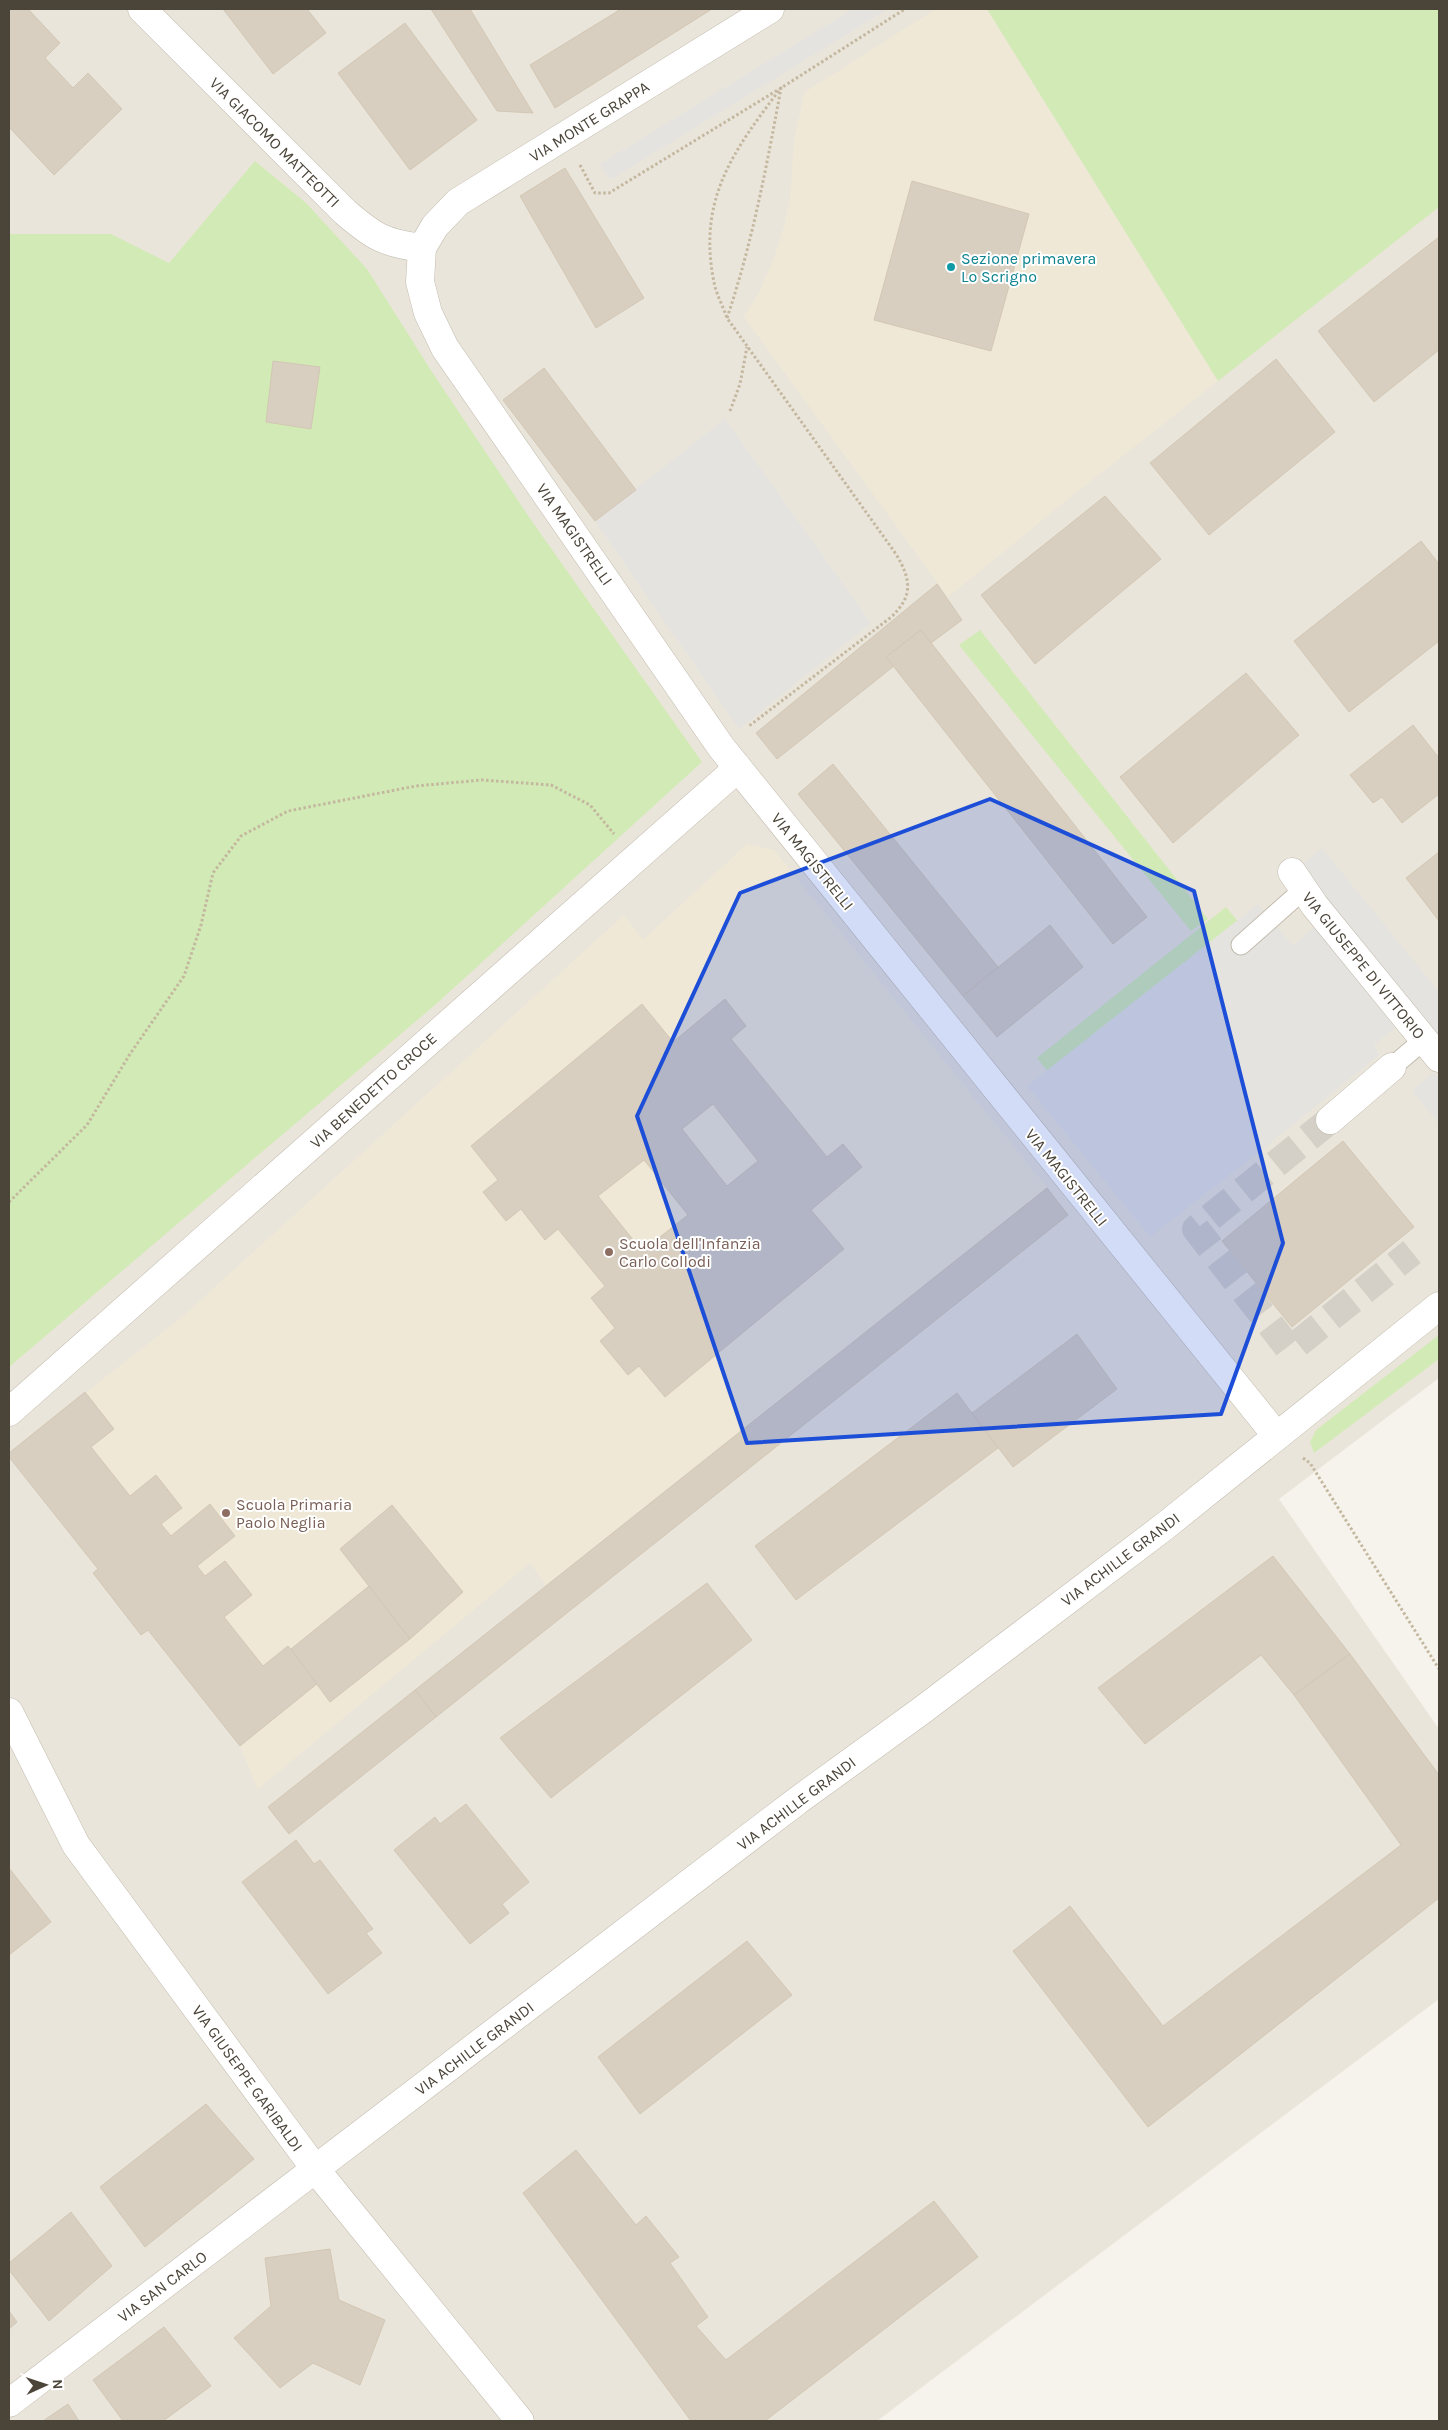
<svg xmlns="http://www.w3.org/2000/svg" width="1448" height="2430" font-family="Karla,sans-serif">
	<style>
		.residential { fill: #eae5da }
		.education { fill: #efe8d6 }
		.green { fill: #d2eab5 }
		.parking { fill: #e5e3e0 }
		.building { fill: #d8cfc1; stroke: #d3c7b4; fill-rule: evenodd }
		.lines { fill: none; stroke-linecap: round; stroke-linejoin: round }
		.minor-tunnel { stroke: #d4d0c8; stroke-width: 28; stroke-dasharray: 28 14; stroke-linecap: butt }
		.service-casing { stroke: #c2bbae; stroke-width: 21 }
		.minor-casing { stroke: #c2bbae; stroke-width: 29 }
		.tertiary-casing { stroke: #c2bbae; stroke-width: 29 }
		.path { stroke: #c4b79f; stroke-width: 3; stroke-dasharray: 2.5 2.5; stroke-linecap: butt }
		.service { stroke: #fff; stroke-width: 19 }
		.minor { stroke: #fff; stroke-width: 28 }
		.tertiary { stroke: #fff; stroke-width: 28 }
		.marked { fill: #1d4ed8; fill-opacity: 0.2; stroke: #1d4ed8; stroke-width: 4; stroke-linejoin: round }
		.culture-dot { fill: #0f9aa8; stroke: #fff; stroke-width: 2 }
		.education-dot { fill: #8d6e63; stroke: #fff; stroke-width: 2 }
		.labels { text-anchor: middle; stroke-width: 4; stroke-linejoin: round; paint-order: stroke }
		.street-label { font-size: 16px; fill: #4b4439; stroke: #fff }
		.culture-label { font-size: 16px; fill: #0d838f; stroke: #fff; text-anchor: start }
		.education-label { font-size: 16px; fill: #785e54; stroke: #fff; text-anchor: start }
	</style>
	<rect width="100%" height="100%" fill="#f6f3ec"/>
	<path class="residential" d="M9 9H1439V1378L1279 1499 1439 1729V1999L877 2421H9Z"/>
	<g class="education">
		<path d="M936 9H987L1218 381 1078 491 948 597 744 317 759 293 774 258 784 226 790 201 794 139 805 92Z"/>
		<path d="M747 844 774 850 1047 1188 546 1585 530 1563 258 1789 240 1746 148 1630 141 1635 93 1573 97 1568 9 1457V1453L182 1317 624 915 643 940Z"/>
	</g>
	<g class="green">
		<path d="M987 9H1439V207L1218 381Z"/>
		<path d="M255 161 306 203 367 269 432 372 531 520 702 762 435 1005 9 1367V234H111L169 263Z"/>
		<path d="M980 630 1208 919 1191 931 959 645Z"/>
		<path d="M1226 907 1241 925 1050 1074 1037 1058Z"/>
		<path d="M1439 1335V1359L1314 1453 1310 1442 1316 1430Z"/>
	</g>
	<g class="parking">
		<path d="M853 9H888L610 180 600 164Z"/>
		<path d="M725 419 871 623 739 729 595 521Z"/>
		<path d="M1322 848 1439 992V1043L1298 868Z"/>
		<path d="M1258 904 1293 946 1315 926 1396 1027 1374 1045 1379 1055 1263 1149 1150 1237 1027 1086Z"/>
		<path d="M1434 1072 1439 1078V1124L1412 1091Z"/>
	</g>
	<g class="building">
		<path d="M9 9H28L60 43 45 58 73 88 88 73 122 109 54 175 9 127Z"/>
		<path d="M223 9H307L326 33 273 74Z"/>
		<path d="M431 9H470L533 113 497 111Z"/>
		<path d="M621 9H712L555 108 530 65Z"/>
		<path d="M405 23 477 120 410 170 338 73Z"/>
		<path d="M565 168 644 298 596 328 520 196Z"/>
		<path d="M912 181 1029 214 991 351 874 320Z"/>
		<path d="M1439 237V350L1374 402 1318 331Z"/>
		<path d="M1276 359 1335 432 1209 535 1150 463Z"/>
		<path d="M273 361 320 367 311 429 266 422Z"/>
		<path d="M544 368 636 490 595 521 503 400Z"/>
		<path d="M1105 496 1161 559 1035 664 981 595Z"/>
		<path d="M1421 541 1439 564V641L1349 712 1294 641Z"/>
		<path d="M937 584 962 620 931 643 921 630 886 657 894 666 777 759 756 733Z"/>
		<path d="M921 630 1147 917 1113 944 886 657Z"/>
		<path d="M1246 673 1299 735 1173 843 1120 777Z"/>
		<path d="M1413 725 1439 758V794L1402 823 1382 797 1373 803 1350 775Z"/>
		<path d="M833 764 998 967 963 996 798 794Z"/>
		<path d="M1439 852V921L1406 878Z"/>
		<path d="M1050 925 1083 967 997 1037 963 996Z"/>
		<path d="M725 999 746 1026 731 1039 827 1157 843 1144 862 1167 811 1210 844 1249 665 1397 639 1366 628 1375 600 1341 615 1328 591 1298 605 1286 558 1229 545 1240 521 1209 506 1221 483 1192 498 1180 471 1146 642 1004 673 1042ZM713 1104 758 1161 727 1186 682 1129ZM644 1160 688 1215 642 1251 598 1196Z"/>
		<path d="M1343 1141 1414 1227 1292 1327 1222 1241Z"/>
		<path d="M1047 1188 1068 1215 436 1717 415 1690Z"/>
		<path d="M1077 1334 1117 1389 1013 1467 972 1413Z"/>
		<path d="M85 1392 114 1429 91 1447 130 1496 156 1475 182 1508 161 1524 171 1536 210 1504 235 1536 197 1566 205 1576 225 1561 252 1595 224 1617 263 1666 288 1646 318 1683 240 1746 148 1630 141 1635 93 1573 98 1569 9 1457V1453Z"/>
		<path d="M957 1393 998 1448 796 1600 755 1546Z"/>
		<path d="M392 1505 463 1592 410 1639 340 1549Z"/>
		<path d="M1273 1556 1350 1654 1294 1695 1261 1655 1145 1744 1098 1688Z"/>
		<path d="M707 1583 752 1640 551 1798 500 1738Z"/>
		<path d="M369 1586 410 1639 330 1702 291 1649Z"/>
		<path d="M1350 1654 1439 1775V1898L1148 2127 1013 1951 1070 1906 1163 2026 1401 1845 1294 1695Z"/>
		<path d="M415 1690 436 1717 289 1834 268 1807Z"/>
		<path d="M466 1804 529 1882 502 1904 509 1913 470 1944 394 1850 435 1817 440 1824Z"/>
		<path d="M296 1840 314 1864 320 1860 373 1929 366 1933 382 1953 328 1994 242 1882Z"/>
		<path d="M9 1868 51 1922 9 1955Z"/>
		<path d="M747 1941 792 1995 640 2114 598 2057Z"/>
		<path d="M206 2104 254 2159 145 2247 100 2187Z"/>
		<path d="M576 2150 636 2225 646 2216 679 2257 670 2263 708 2317 696 2326 726 2360 934 2201 978 2257 765 2421H691L523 2193Z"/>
		<path d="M71 2212 112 2266 49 2321 9 2270V2263Z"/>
		<path d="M330 2249 339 2300 385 2320 360 2385 313 2363 280 2388 234 2338 271 2306 265 2258Z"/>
		<path d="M9 2311 17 2322 9 2329Z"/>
		<path d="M164 2327 211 2386 163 2421H123L93 2380Z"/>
		<path d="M68 2404 79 2421H43Z"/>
	</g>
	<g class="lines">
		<path class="minor-tunnel" d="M1330 1120 1196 1229 1290 1350 1412 1252"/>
		<defs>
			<g id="service">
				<path d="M1241 945 1303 890"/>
				<path d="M1392 1067 1425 1039"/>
			</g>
			<g id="minor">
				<path d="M422 248 420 282 428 313 445 348 721 747 1276 1435"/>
				<path d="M1292 872 1315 906 1439 1058"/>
				<path d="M1330 1120 1392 1067"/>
				<path d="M9 1412 738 768"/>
				<path d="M9 2403 797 1801 921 1711 1165 1526 1439 1306"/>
			</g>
			<g id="tertiary">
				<path d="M142 9 345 212C374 237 384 243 422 248L435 226 458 202 770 9"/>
				<path d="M9 1712 76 1845 316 2170 520 2421"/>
			</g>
		</defs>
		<use href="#service" class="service-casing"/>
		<use href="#minor" class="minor-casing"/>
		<use href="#tertiary" class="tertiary-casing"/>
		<g class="path">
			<path d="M580 165 595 193H609L781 88 905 9"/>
			<path d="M727 318C752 244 767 165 781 88 734 150 697 199 714 282 716 294 723 306 727 318L896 554C912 581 913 597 890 618L749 726"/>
			<path d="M730 411 740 384 747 347"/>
			<path d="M9 1202 87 1125 130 1054 184 976 201 925 213 873 241 836 288 811 416 786 482 780 551 785 590 805 614 834"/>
			<path d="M1303 1458 1310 1463 1439 1669"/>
		</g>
		<use href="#service" class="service"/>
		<use href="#minor" class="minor"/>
		<use href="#tertiary" class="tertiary"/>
	</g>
	<path class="marked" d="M990 799 1194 891 1283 1243 1221 1414 747 1443 637 1116 740 893Z"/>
	<circle class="culture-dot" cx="951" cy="267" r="5"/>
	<g class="education-dot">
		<circle cx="609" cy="1252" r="5"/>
		<circle cx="226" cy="1513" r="5"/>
	</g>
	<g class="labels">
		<g class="street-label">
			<text transform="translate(589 121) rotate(-32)" y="6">VIA MONTE GRAPPA</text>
			<text transform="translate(275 142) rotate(45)" y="6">VIA GIACOMO MATTEOTTI</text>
			<text transform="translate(575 534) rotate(55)" y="6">VIA MAGISTRELLI</text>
			<text transform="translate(813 861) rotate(51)" y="6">VIA MAGISTRELLI</text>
			<text transform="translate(1364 965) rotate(51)" y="6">VIA GIUSEPPE DI VITTORIO</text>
			<text transform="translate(373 1090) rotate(-42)" y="6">VIA BENEDETTO CROCE</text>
			<text transform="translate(1067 1177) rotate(51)" y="6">VIA MAGISTRELLI</text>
			<text transform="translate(1120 1559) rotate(-37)" y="6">VIA ACHILLE GRANDI</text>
			<text transform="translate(796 1803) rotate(-37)" y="6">VIA ACHILLE GRANDI</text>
			<text transform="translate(474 2048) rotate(-37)" y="6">VIA ACHILLE GRANDI</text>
			<text transform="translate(248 2078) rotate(54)" y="6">VIA GIUSEPPE GARIBALDI</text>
			<text transform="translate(162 2286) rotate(-37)" y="6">VIA SAN CARLO</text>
		</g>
		<g class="culture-label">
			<text x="961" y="264">Sezione primavera<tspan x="961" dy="18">Lo Scrigno</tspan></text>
		</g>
		<g class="education-label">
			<text x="619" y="1249">Scuola dell'Infanzia<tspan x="619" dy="18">Carlo Collodi</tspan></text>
			<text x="236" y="1510">Scuola Primaria<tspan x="236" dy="18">Paolo Neglia</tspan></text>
		</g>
	</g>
	<rect width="1448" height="2430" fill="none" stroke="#4b4439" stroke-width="20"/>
	<g transform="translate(45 2385) rotate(87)" stroke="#ffffff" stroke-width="4" paint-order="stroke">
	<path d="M0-4L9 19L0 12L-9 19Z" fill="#4b4439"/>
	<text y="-8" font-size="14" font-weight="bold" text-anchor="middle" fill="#4b4439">N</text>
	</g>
</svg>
